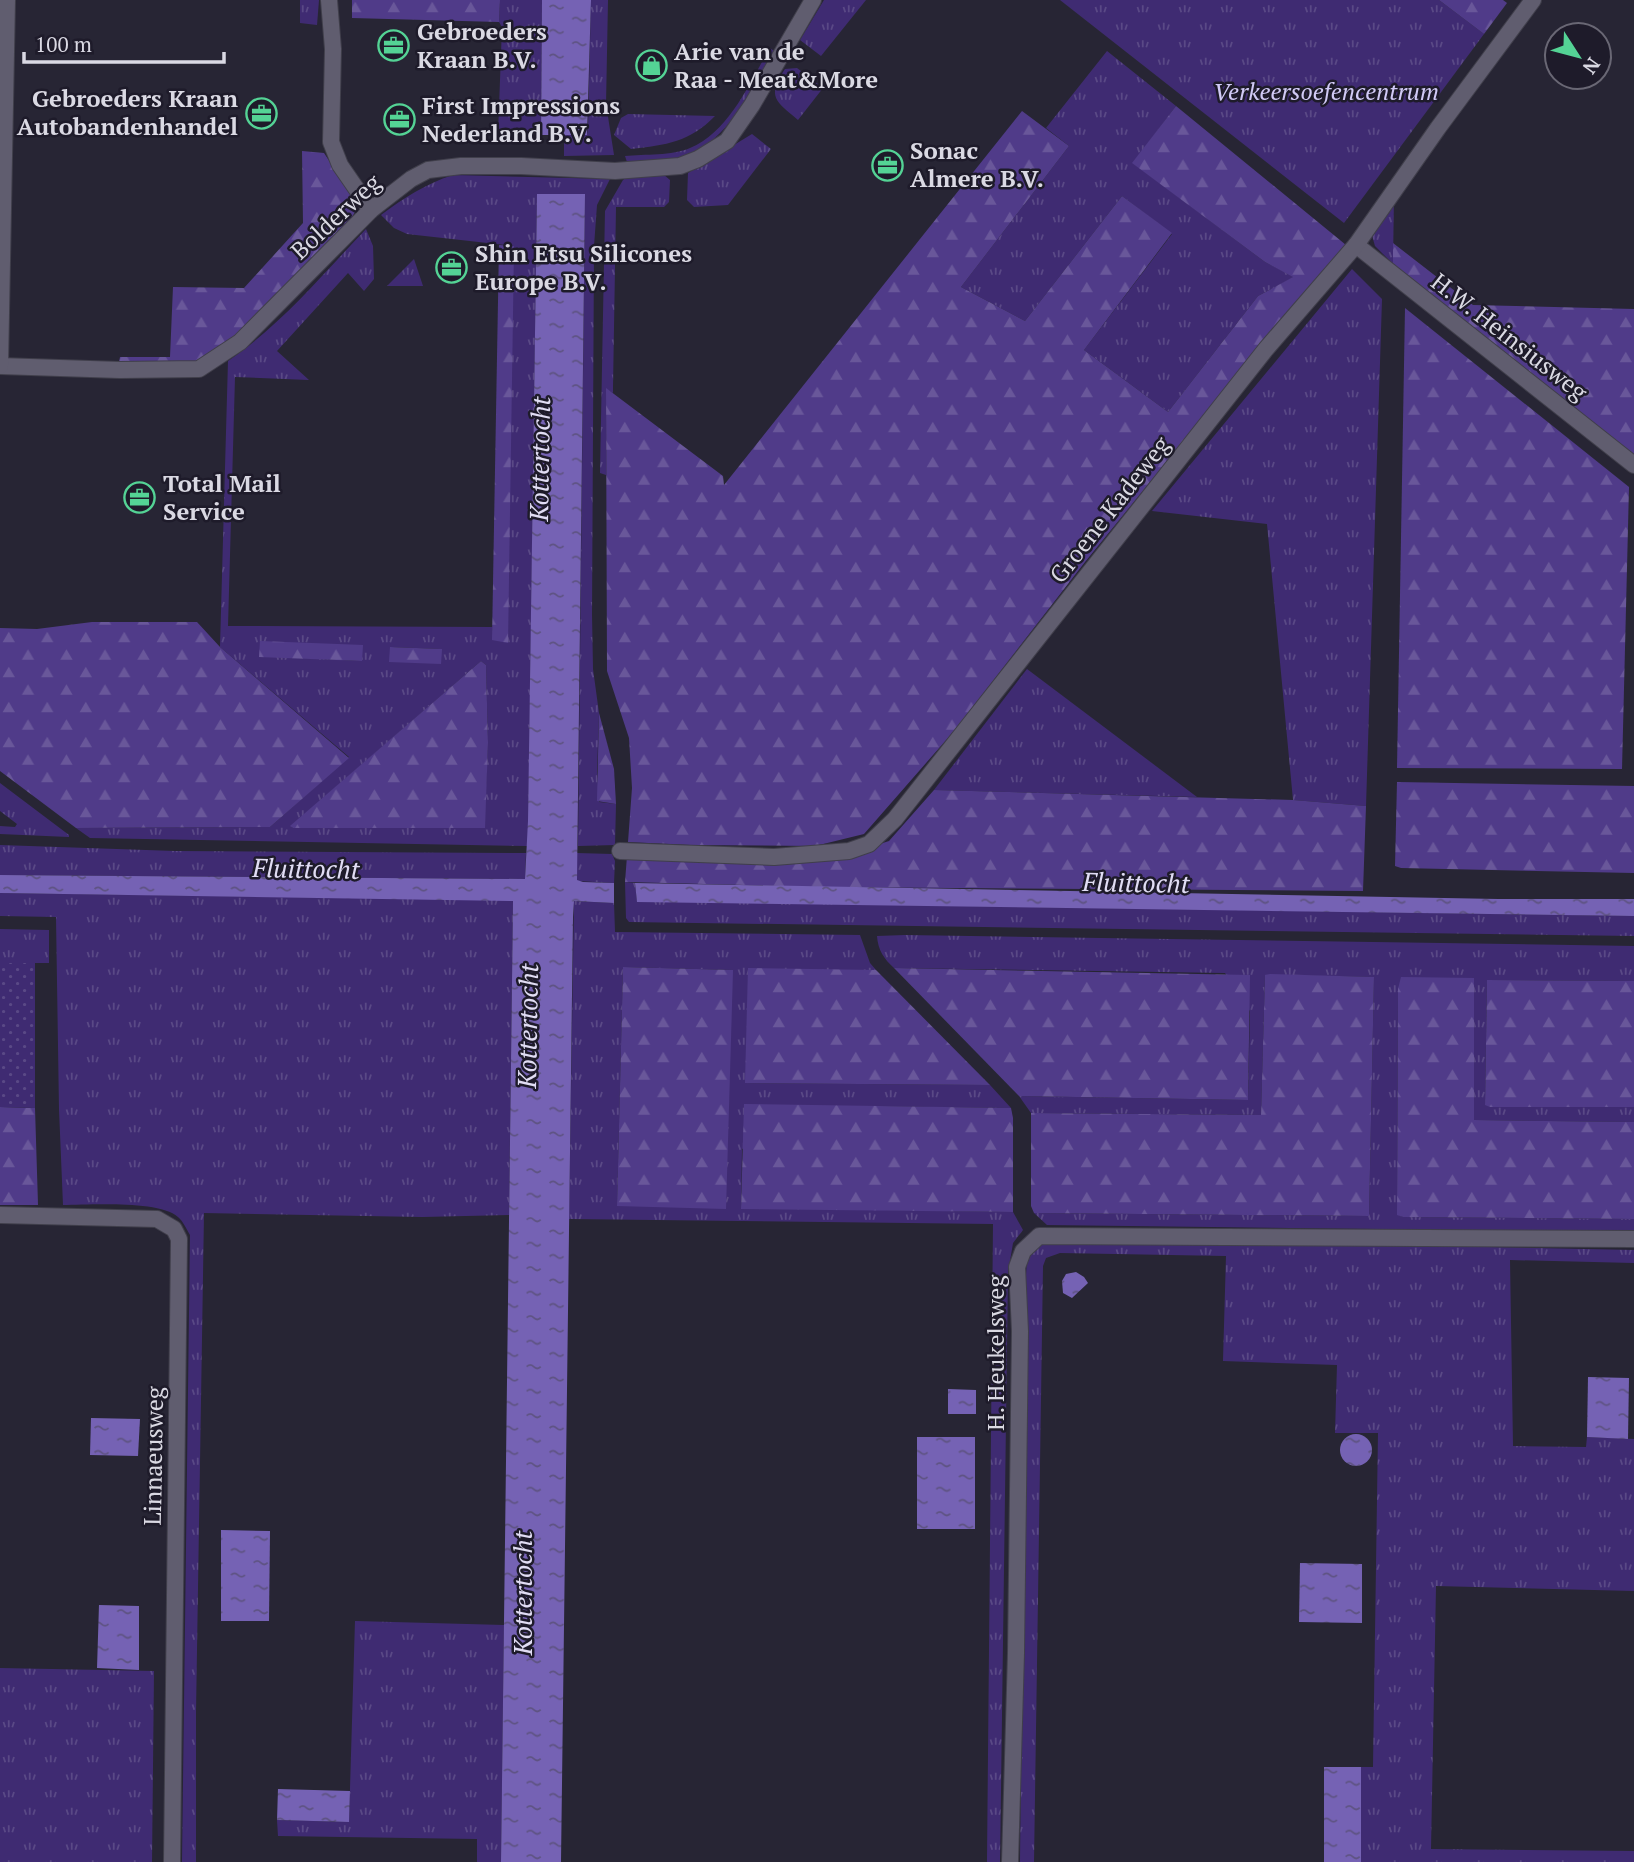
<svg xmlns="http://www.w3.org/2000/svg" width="1634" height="1862" font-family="'PT Serif',serif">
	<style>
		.grass { fill: url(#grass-tufts); fill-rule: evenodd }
		.forest { fill: url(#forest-firs) }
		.garden { fill: url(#garden-dots) }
		.water { fill: url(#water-ripples) }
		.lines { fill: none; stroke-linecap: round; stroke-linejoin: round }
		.street-casing { stroke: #403f4b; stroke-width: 18 }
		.street { stroke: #605d6f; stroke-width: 16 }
		.labels { text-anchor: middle; stroke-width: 5; stroke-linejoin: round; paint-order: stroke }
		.poi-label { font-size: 24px; font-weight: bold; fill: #dad9e3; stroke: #1e1b2a; text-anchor: start }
		.park-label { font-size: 24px; font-style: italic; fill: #d1caf6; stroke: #1e1b2a }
		.street-label { font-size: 24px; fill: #dad9e3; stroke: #1e1b2a }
		.water-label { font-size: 26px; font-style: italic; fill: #e1ddf4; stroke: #1e1b2a }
	</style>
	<defs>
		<pattern id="grass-tufts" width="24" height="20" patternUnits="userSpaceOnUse" patternTransform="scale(1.75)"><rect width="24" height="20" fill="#3f2b72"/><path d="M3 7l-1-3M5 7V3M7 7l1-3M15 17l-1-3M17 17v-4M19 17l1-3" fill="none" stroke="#5a4986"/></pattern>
		<pattern id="forest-firs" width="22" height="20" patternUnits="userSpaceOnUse" patternTransform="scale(1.75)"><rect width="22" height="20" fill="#503b89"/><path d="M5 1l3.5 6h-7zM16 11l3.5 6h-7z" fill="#69579a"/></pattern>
		<pattern id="garden-dots" width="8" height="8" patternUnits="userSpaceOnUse" patternTransform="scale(1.75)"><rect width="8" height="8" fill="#3f2b72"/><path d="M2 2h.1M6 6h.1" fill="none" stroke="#5a4986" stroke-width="1.8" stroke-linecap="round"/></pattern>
		<pattern id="water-ripples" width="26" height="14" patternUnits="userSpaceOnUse" patternTransform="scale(1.75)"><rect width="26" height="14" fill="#7562b4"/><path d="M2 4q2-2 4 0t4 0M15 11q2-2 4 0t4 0" fill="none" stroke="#5e5382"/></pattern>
	</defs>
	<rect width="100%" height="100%" fill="#272534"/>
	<g class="grass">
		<path d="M300 0H319L317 25 300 23Z"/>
		<path d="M500 0H542L541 135 498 134 502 27 499 22Z"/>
		<path d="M591 0H608L606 104 614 155 564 156V135H587L588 128Z"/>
		<path d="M824 0H866L821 56 800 40Z"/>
		<path d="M1060 0H1439L1484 34 1344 223Z"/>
		<path d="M770 48 774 51C750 89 729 143 682 157 665 162 644 160 627 162L625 156C645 154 672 156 690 148 730 131 749 83 770 48Z"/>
		<path d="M1107 51 1176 106 1133 163 1265 262 1294 277 1258 296 1168 412 1084 350 1172 234 1122 196 1025 321 961 287 1069 146 1046 128Z"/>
		<path d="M797 68 823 88 798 120C776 101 766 97 785 69Z"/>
		<path d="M628 114 715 116C690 142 666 145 631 149L614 135 621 118Z"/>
		<path d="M752 134 771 149 728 205 694 207 687 200 688 173Z"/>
		<path d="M453 175 610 179 597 205 594 246 592 615 593 669 599 713 597 772 599 802 616 804 615 845 578 846 585 194 537 195 528 846 90 838 76 828 270 827 349 757 220 647 228 361C281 325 322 275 366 229L373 246 374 279 364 291 348 273 277 351 309 380 235 377 228 626 492 627V640L514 246 407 234 394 228 381 215C404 198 425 184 453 175ZM362 645V661L259 656ZM391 647 441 649V664ZM481 661 486 665 488 743 484 828H293L291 826Z"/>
		<path d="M630 175H664L670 180 669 202 664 207H616L613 387V393L606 389V475L600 473 605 211 623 180Z"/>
		<path d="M1394 194 1393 264 1375 246 1371 232Z"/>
		<path d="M414 259 423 286H387Z"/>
		<path d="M1352 269 1382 299 1366 806 1293 800 1267 524 1152 511Z"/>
		<path d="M1027 669 1197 797 934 790Z"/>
		<path d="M0 783 69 835V837L0 834V826L15 827 17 824 0 811Z"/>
		<path d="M0 845 175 851 526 853 525 879 0 875Z"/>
		<path d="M576 853 612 854 615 861 614 883 577 881Z"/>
		<path d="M625 882 635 883 637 901 1634 916V936L629 922 626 918Z"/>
		<path d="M0 893 513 900 509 1215 422 1217 204 1213 196 1712V1862H182L190 1235C187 1230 183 1221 178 1217 159 1200 89 1205 63 1205L59 1109 56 917 0 916Z"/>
		<path d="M574 901 614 903 615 932 860 935 870 963 876 970H858L745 1083 990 1085 1011 1108 854 1106 742 1149 741 1208 1013 1212 1023 1230 1013 1243 1008 1273 1000 1862H987L993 1224 569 1219ZM623 967 733 970 617 1206Z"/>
		<path d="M0 929 49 930V963H0Z"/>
		<path d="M905 935 1634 946V981L1487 980 1485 1104 1491 1107H1634V1122L1473 1120 1474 979 1398 989 1397 1214 1403 1217 1634 1219V1232L1047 1225 1034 1213 1369 1216 1374 977 1265 975 1261 1115 1031 1113 1019 1096 1248 1100 1250 1011 1225 973 894 968C884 959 878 950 877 936Z"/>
		<path d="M1039 1244 1381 1245 1634 1250V1263L1510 1260 1513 1446 1586 1447 1587 1437 1634 1439V1591L1436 1586 1431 1849 1634 1851V1862H1361V1767H1373L1378 1433H1335L1337 1365 1223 1361 1226 1256 1060 1253 1046 1258 1043 1266 1034 1862H1020L1026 1275 1027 1258Z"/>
		<path d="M355 1621 504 1625 501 1862H477V1839L278 1836 277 1820 349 1822Z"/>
		<path d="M0 1668 154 1671 152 1862H0Z"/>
	</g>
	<g class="forest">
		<path d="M352 0H500L499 22 352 18Z"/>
		<path d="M1439 0H1503L1507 3 1484 34Z"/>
		<path d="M1176 106 1346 245 1285 316 1085 562 954 731 864 834 815 846 690 845 628 842 632 788 629 738 607 671 606 388 723 476 724 485 1022 111 1069 146 961 287 1025 321 1122 196 1172 233 1084 350 1168 412 1258 296 1293 277 1265 262 1132 163Z"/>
		<path d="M302 151 324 153 351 194 355 212 346 226 238 337 205 359 179 366 118 367 120 357H170L173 287 244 288 303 223Z"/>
		<path d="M1393 243 1473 305 1634 309V455L1393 264Z"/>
		<path d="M499 245 514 246 508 643 492 640Z"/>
		<path d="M1405 308 1629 487 1622 769 1397 768Z"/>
		<path d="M92 622H197L220 647 349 758 270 827 76 828 0 771V628L37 629Z"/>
		<path d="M260 641 363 645 362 661 259 657Z"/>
		<path d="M390 647 442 649 441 664 389 662Z"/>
		<path d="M481 661 486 665 488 743 485 828H293L290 826Z"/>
		<path d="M599 713 614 769 616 804 597 801Z"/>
		<path d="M1397 782 1634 786V873L1401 868 1395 866Z"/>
		<path d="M934 790 1293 800 1366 806 1363 891 820 887 625 882 627 856H843L889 841Z"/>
		<path d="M623 967 733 970 726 1209 617 1206Z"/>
		<path d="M748 968 876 970 990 1085 745 1083Z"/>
		<path d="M894 968 1250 975 1248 1100 1019 1096Z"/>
		<path d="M1270 974 1374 977 1369 1216 1034 1213 1031 1206V1113L1261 1115 1265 975Z"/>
		<path d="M1401 977 1474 978V1120L1634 1122V1219L1403 1217 1397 1215 1398 989Z"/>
		<path d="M1487 980 1634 981V1107H1490L1485 1105Z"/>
		<path d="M744 1104 1011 1108 1013 1118V1212L741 1209Z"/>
		<path d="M0 1107 35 1108 38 1205H0Z"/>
	</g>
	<path class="garden" d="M0 963H35V1108L0 1107Z"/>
	<g class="water">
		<path d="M542 0H591L587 135H541Z"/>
		<path d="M537 194H585L577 880 583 882 614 883V903L574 901 573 917 561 1862H501L513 901 0 893V875L525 879 528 821Z"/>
		<path d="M635 883 1498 899H1634V916L637 902Z"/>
		<path d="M1076 1272 1084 1277 1088 1283 1072 1298 1063 1293 1062 1281 1066 1274Z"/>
		<path d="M1588 1377 1629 1378 1628 1439 1587 1437Z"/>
		<path d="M948 1389 976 1390V1414H948Z"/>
		<path d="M91 1418 140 1419 138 1456 90 1455Z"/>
		<circle cx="1356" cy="1450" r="16"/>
		<rect x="917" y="1437" width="58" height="92"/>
		<path d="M221 1530 270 1531 269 1621H221Z"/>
		<path d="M1300 1563 1362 1564V1623L1299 1622Z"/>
		<path d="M99 1605 139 1606V1670L97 1668Z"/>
		<rect x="1324" y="1767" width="37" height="95"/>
		<path d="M278 1789 350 1791 349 1822 277 1820Z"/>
	</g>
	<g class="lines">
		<defs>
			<g id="street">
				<path d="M329 0 333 49 331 142 340 165 371 210"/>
				<path d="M1356 245 1634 465"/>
				<path d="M0 366 120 370 199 369 240 342 371 210 411 179 428 170 461 166H521L615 171 680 166 698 159 727 141 752 105 813 0"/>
				<path d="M0 366 7 0"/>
				<path d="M620 851 774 857 849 851 869 844 895 819 1266 349 1356 245 1438 128 1533 0"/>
				<path d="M0 1215 157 1219 174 1229 179 1239 172 1862"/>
				<path d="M1010 1862 1016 1653 1020 1331 1017 1267 1023 1251 1039 1236 1634 1239"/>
			</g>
		</defs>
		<use href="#street" class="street-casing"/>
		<use href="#street" class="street"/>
	</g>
	<defs>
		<symbol id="office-ring" viewBox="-11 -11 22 22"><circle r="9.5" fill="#1e1b2a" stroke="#54d395" stroke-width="1.5"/><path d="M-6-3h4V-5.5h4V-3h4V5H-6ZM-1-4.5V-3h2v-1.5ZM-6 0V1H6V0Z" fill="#54d395"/></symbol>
		<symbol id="shop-ring" viewBox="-11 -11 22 22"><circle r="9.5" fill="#1e1b2a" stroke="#54d395" stroke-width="1.5"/><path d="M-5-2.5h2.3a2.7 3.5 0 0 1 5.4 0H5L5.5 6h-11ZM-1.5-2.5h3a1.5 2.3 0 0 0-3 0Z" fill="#54d395"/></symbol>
	</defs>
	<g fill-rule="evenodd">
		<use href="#office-ring" x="376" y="28" width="35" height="35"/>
		<use href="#shop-ring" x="634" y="48" width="35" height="35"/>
		<use href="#office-ring" x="244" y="96" width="35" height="35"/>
		<use href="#office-ring" x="382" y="102" width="35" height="35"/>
		<use href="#office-ring" x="870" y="148" width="35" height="35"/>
		<use href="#office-ring" x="434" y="250" width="35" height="35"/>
		<use href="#office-ring" x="122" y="480" width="35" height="35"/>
	</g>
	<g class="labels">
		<g class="poi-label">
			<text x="417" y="40">Gebroeders<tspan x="417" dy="28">Kraan B.V.</tspan></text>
			<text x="674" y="60">Arie van de<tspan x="674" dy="28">Raa - Meat&amp;More</tspan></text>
			<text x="238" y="107" text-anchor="end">Gebroeders Kraan<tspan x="238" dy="28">Autobandenhandel</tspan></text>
			<text x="422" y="114">First Impressions<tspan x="422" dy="28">Nederland B.V.</tspan></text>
			<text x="910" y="159">Sonac<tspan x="910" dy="28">Almere B.V.</tspan></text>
			<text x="475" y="262">Shin Etsu Silicones<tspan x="475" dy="28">Europe B.V.</tspan></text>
			<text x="163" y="492">Total Mail<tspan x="163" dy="28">Service</tspan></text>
		</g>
		<g class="park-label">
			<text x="1326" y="100">Verkeersoefencentrum</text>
		</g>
		<g class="street-label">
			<text transform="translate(336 217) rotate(-43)" y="8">Bolderweg</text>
			<text transform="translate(1509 337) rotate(38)" y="8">H.W. Heinsiusweg</text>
			<text transform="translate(1110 510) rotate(-52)" y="8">Groene Kadeweg</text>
			<text transform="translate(996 1353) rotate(-90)" y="8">H. Heukelsweg</text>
			<text transform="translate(154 1456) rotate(-89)" y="8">Linnaeusweg</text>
		</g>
		<g class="water-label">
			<text transform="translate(540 459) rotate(-89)" y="9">Kottertocht</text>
			<text transform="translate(306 869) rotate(1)" y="9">Fluittocht</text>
			<text transform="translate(1136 883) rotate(1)" y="9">Fluittocht</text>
			<text transform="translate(528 1026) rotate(-89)" y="9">Kottertocht</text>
			<text transform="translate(523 1593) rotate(-90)" y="9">Kottertocht</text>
		</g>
	</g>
	<g transform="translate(1578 56) rotate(126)"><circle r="33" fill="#1e1b2a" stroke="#696774" stroke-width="2"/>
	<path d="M0-5L12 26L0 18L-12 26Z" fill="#54d395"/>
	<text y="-10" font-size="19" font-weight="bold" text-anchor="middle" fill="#dad9e3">N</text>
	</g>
	<path d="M24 52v10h200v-10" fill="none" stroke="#dad9e3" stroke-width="3.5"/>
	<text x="35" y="52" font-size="21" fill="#dad9e3" stroke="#1e1b2a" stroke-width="5" paint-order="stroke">100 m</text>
</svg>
